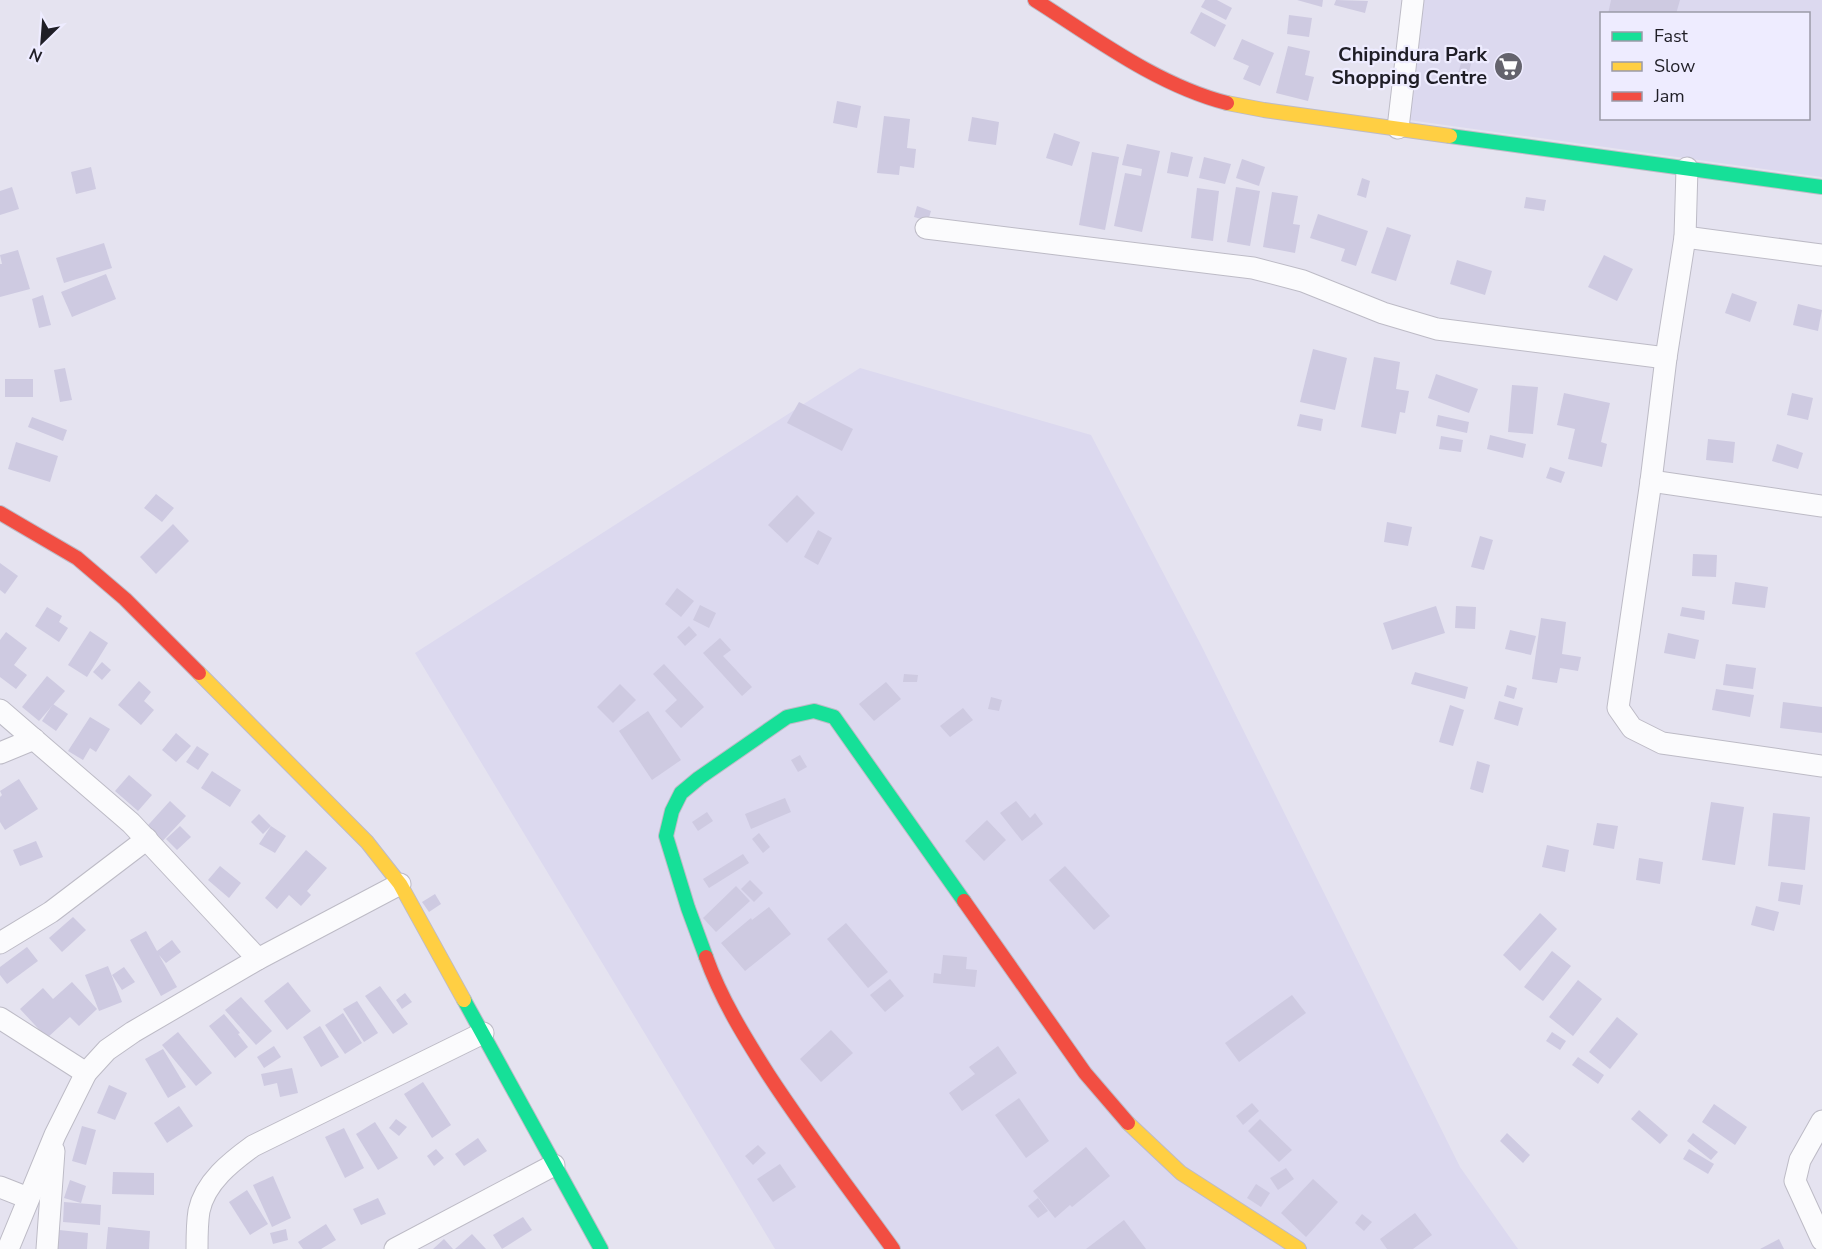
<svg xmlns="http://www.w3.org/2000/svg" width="1822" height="1249" font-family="'Nunito Sans',sans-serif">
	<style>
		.built { fill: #dcd9ef; fill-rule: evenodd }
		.building { fill: #cecae1 }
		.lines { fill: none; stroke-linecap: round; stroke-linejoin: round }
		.street-casing { stroke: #bdbbc6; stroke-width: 23 }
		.fast-casing { stroke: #bdbbc6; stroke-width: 16 }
		.slow-casing { stroke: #bdbbc6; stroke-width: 16 }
		.jam-casing { stroke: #bdbbc6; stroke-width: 16 }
		.street { stroke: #fbfbfd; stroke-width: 21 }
		.fast { stroke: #16e098; stroke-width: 14 }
		.slow { stroke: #ffcf43; stroke-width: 14 }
		.jam { stroke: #f24e42; stroke-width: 14 }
		.labels { text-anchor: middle; stroke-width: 4.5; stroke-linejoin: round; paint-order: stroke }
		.poi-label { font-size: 20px; font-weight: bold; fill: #1f1e26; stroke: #eeecff; text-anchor: end }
	</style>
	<rect width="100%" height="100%" fill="#e5e3f0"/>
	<g class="built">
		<path d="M1423 0H1822V177L1409 120ZM1602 14H1808V118H1602Z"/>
		<path d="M860 368 1091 435 1201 645 1460 1167 1518 1249H775L415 653Z"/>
	</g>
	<g class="building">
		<path d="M1205 0H1217L1232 8 1226 20 1201 7Z"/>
		<path d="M1297 0H1323L1322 7Z"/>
		<path d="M1336 0 1368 1 1365 13 1334 5Z"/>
		<path d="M1611 0H1680L1676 14H1608Z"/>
		<path d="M1201 12 1226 25 1215 47 1190 33Z"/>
		<path d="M1289 15 1312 18 1309 37 1287 34Z"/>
		<path d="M1242 39 1274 53 1260 86 1243 79 1249 66 1233 59Z"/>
		<path d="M1288 46 1310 51 1305 75 1314 77 1308 101 1276 93Z"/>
		<path d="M1463 57 1472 60 1468 76 1458 73Z"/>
		<path d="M837 101 861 106 857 128 833 123Z"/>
		<path d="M884 116 910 119 907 148 916 149 914 168 900 166 899 175 877 173Z"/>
		<path d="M972 117 999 122 996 145 968 141Z"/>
		<path d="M1054 133 1080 142 1072 166 1046 158Z"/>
		<path d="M1127 144 1160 151 1142 232 1114 226 1125 173 1141 176 1142 169 1122 165Z"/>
		<path d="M1092 152 1119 157 1105 230 1079 225Z"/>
		<path d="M1171 152 1193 157 1188 177 1167 173Z"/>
		<path d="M1204 157 1231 164 1225 184 1199 178Z"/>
		<path d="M1242 159 1265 167 1259 186 1236 178Z"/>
		<path d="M91 167 96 189 76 194 71 172Z"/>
		<path d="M1362 178 1370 181 1366 198 1357 195Z"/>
		<path d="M12 187 19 209 0 215V191Z"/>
		<path d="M1236 187 1260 191 1250 246 1227 242Z"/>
		<path d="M1197 188 1219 191 1213 241 1191 238Z"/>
		<path d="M1272 192 1298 196 1293 224 1300 225 1295 253 1263 247Z"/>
		<path d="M1526 197 1546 200 1544 211 1524 208Z"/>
		<path d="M917 206 931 211 928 221 914 217Z"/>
		<path d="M1318 214 1368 231 1356 266 1341 261 1345 249 1310 238Z"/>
		<path d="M1387 227 1411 235 1396 281 1371 273Z"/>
		<path d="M104 243 112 268 64 283 56 258Z"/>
		<path d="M18 250 30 289 0 297V264H2L0 255Z"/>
		<path d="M1604 255 1633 269 1617 301 1588 287Z"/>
		<path d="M1457 260 1492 271 1485 295 1450 284Z"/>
		<path d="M106 274 116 299 72 317 61 292Z"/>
		<path d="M1732 293 1757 302 1750 322 1725 313Z"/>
		<path d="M43 295 51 325 39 328 32 299Z"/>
		<path d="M1798 304 1822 310 1818 331 1793 325Z"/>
		<path d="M1313 349 1347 358 1335 410 1300 402Z"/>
		<path d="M1374 357 1400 362 1396 389 1409 391 1405 413 1400 412 1396 434 1361 427Z"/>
		<path d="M65 368 72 400 60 402 54 370Z"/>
		<path d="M1436 374 1478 389 1469 413 1428 398Z"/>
		<rect x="5" y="379" width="28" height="18"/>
		<path d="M1512 385 1538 387 1533 434 1508 432Z"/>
		<path d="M1564 393 1610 403 1601 442 1607 444 1602 467 1568 459 1575 429 1557 425Z"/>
		<path d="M1792 393 1813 398 1808 420 1787 415Z"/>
		<path d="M799 402 853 429 842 451 787 423Z"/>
		<path d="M1300 414 1323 419 1321 431 1297 426Z"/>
		<path d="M1438 415 1469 422 1467 433 1436 426Z"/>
		<path d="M32 417 67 430 63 441 28 427Z"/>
		<path d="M1490 435 1526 444 1523 458 1487 449Z"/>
		<path d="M1441 436 1463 440 1461 452 1439 449Z"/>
		<path d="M1708 439 1735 442 1733 463 1706 460Z"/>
		<path d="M16 442 58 456 50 482 8 469Z"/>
		<path d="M1777 444 1803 453 1798 469 1772 461Z"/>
		<path d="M1550 467 1565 472 1561 483 1546 478Z"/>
		<path d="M156 494 174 508 162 522 144 508Z"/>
		<path d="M797 495 815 513 787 543 768 525Z"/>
		<path d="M1387 522 1412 527 1408 546 1384 542Z"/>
		<path d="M173 524 189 541 156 574 140 557Z"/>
		<path d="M818 530 832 538 818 565 804 557Z"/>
		<path d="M1480 536 1493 540 1484 570 1471 567Z"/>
		<path d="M1693 554 1717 555 1716 577 1692 576Z"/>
		<path d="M0 563 18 576 5 594 0 590Z"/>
		<path d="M1735 582 1768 587 1765 608 1732 604Z"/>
		<path d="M677 588 694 601 681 617 665 604Z"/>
		<path d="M700 605 716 613 709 628 693 620Z"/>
		<path d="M1436 606 1445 633 1392 650 1383 623Z"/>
		<path d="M1456 606 1476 607 1475 629 1455 628Z"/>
		<path d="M47 607 62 616 59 622 68 628 59 642 35 626Z"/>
		<path d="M1682 607 1705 611 1704 620 1680 616Z"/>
		<path d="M1541 618 1566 622 1562 654 1581 657 1578 671 1560 668 1557 683 1532 679Z"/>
		<path d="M689 626 697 635 685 646 677 637Z"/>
		<path d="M1510 630 1536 636 1531 655 1505 649Z"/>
		<path d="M90 631 108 643 87 677 68 665Z"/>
		<path d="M6 632 27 648 14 665 27 675 16 689 0 677V640Z"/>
		<path d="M1668 633 1699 640 1695 659 1664 653Z"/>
		<path d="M720 638 731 650 723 656 752 687 742 696 703 653Z"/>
		<path d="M102 662 111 670 102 680 93 672Z"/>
		<path d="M664 664 704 707 681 728 665 711 677 700 653 674Z"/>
		<path d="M1726 664 1756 668 1753 689 1723 685Z"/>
		<path d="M1415 672 1468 687 1465 699 1411 684Z"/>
		<path d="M904 674 918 675 917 682H903Z"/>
		<path d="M47 676 65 691 39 721 22 707Z"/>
		<path d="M139 681 151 692 144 701 154 710 141 725 118 705Z"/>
		<path d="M886 682 901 699 874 721 859 704Z"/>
		<path d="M620 684 636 700 613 723 597 707Z"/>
		<path d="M1507 685 1517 688 1514 699 1504 696Z"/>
		<path d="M1716 689 1754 695 1750 717 1712 710Z"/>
		<path d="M991 697 1002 700 999 711 988 709Z"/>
		<path d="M1499 701 1523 708 1518 726 1494 719Z"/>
		<path d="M1783 702 1822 707V733L1780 728Z"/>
		<path d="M53 704 68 714 56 731 42 721Z"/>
		<path d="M1450 705 1464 710 1453 746 1439 742Z"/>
		<path d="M963 708 973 720 950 737 940 726Z"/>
		<path d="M648 711 681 760 652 780 619 731Z"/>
		<path d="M90 717 110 729 96 752 90 748 83 760 68 751Z"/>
		<path d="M176 733 191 746 176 762 162 750Z"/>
		<path d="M197 746 209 754 198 770 186 762Z"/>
		<path d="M800 755 807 767 798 772 791 760Z"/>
		<path d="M1477 761 1490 765 1483 793 1470 789Z"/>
		<path d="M212 771 241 790 230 807 201 788Z"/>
		<path d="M129 775 152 795 138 811 115 791Z"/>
		<path d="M19 779 38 809 5 830 0 822V797L2 795 0 791Z"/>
		<path d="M785 798 791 812 751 829 745 814Z"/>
		<path d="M170 801 186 816 156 848 140 834Z"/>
		<path d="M1016 801 1030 818 1035 813 1043 824 1022 841 1000 813Z"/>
		<path d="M1711 802 1744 807 1735 865 1702 860Z"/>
		<path d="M707 812 713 821 698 831 692 822Z"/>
		<path d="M1773 813 1810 817 1805 870 1768 866Z"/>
		<path d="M259 814 271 826 263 834 251 822Z"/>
		<path d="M987 820 1006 840 984 861 965 841Z"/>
		<path d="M1597 823 1618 826 1614 849 1593 845Z"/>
		<path d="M180 826 191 837 177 850 166 839Z"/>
		<path d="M271 826 286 836 275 853 259 844Z"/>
		<path d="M759 833 770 847 763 853 752 839Z"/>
		<path d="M36 841 43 857 20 866 13 850Z"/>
		<path d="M1547 845 1569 850 1565 872 1542 867Z"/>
		<path d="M306 850 327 868 307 891 311 895 301 906 289 895 277 909 265 898Z"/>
		<path d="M743 854 749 863 709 888 703 879Z"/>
		<path d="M1639 858 1663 862 1660 884 1636 880Z"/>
		<path d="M220 866 241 883 229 898 208 880Z"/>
		<path d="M1065 866 1110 916 1094 930 1049 880Z"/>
		<path d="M750 880 763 893 754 902 741 889Z"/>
		<path d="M1781 882 1803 885 1800 905 1778 901Z"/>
		<path d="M736 886 750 901 716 932 703 918Z"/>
		<path d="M435 894 441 904 429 912 422 902Z"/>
		<path d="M1756 906 1779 912 1774 931 1751 925Z"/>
		<path d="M769 907 791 934 745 971 721 943 751 918 752 920Z"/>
		<path d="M1540 913 1557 929 1520 971 1503 955Z"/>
		<path d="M73 917 86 930 62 952 49 938Z"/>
		<path d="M846 923 888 972 868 988 827 939Z"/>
		<path d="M146 931 157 951 172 940 181 952 166 963 159 955 177 987 161 996 130 940Z"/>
		<path d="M27 947 38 961 7 984 0 975V967Z"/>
		<path d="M1552 951 1571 966 1543 1001 1524 987Z"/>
		<path d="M943 955 967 957 966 969 977 970 975 987 933 983 934 973 941 974Z"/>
		<path d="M108 966 122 1002 99 1011 85 975Z"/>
		<path d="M124 967 135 982 122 990 112 975Z"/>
		<path d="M890 979 904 996 885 1012 870 995Z"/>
		<path d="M1578 980 1602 999 1573 1036 1549 1017Z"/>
		<path d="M72 982 97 1009 79 1026 70 1017 47 1038 20 1009 43 988 53 999Z"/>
		<path d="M288 982 311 1011 287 1030 264 1001Z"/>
		<path d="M380 986 408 1024 393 1034 365 996Z"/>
		<path d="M405 993 412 1002 402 1009 396 1000Z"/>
		<path d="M1292 995 1306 1013 1239 1062 1225 1043Z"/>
		<path d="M241 997 272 1031 256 1045 225 1010Z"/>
		<path d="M357 1001 378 1033 364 1042 343 1009Z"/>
		<path d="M343 1013 362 1043 345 1054 325 1025Z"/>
		<path d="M224 1014 240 1033 238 1034 248 1047 235 1058 209 1026Z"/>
		<path d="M1617 1017 1638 1034 1610 1069 1589 1052Z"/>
		<path d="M320 1026 339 1057 321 1067 303 1037Z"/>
		<path d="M831 1030 853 1053 821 1082 800 1059Z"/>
		<path d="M178 1032 212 1073 196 1086 162 1045Z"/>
		<path d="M1552 1032 1566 1041 1560 1050 1546 1041Z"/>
		<path d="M274 1046 281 1057 264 1068 257 1057Z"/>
		<path d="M998 1046 1017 1073 962 1111 949 1093 975 1074 969 1067Z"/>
		<path d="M163 1049 186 1087 168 1098 145 1059Z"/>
		<path d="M1578 1057 1604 1075 1598 1084 1572 1065Z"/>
		<path d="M292 1068 298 1093 280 1097 277 1083 264 1086 261 1074Z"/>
		<path d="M423 1082 451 1125 432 1138 404 1094Z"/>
		<path d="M109 1085 127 1093 115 1120 97 1113Z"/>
		<path d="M1019 1098 1049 1141 1026 1158 995 1115Z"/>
		<path d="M1252 1103 1259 1111 1243 1125 1236 1116Z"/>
		<path d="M1714 1104 1747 1127 1735 1145 1702 1122Z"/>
		<path d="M179 1106 193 1126 167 1143 154 1123Z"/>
		<path d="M1639 1110 1668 1135 1660 1144 1631 1119Z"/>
		<path d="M396 1119 407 1127 399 1136 389 1128Z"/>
		<path d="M1260 1119 1292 1150 1279 1162 1248 1131Z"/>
		<path d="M375 1122 398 1158 378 1170 356 1134Z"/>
		<path d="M82 1126 96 1130 86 1165 72 1161Z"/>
		<path d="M344 1128 364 1168 345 1178 325 1137Z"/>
		<path d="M1507 1133 1530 1155 1523 1163 1500 1141Z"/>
		<path d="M1693 1133 1718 1152 1711 1160 1687 1141Z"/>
		<path d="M478 1138 487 1151 464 1166 455 1154Z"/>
		<path d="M758 1145 766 1153 753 1165 745 1156Z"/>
		<path d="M1086 1147 1110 1176 1072 1207 1070 1205 1055 1218 1033 1191Z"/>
		<path d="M436 1149 444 1158 434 1166 427 1156Z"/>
		<path d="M1689 1149 1714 1164 1708 1174 1683 1159Z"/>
		<path d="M780 1164 796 1187 773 1202 757 1179Z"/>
		<path d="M1286 1168 1294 1179 1278 1190 1270 1178Z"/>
		<path d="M113 1172 154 1173V1195L112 1194Z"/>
		<path d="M273 1176 291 1218 272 1227 253 1185Z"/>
		<path d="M1313 1179 1338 1202 1306 1237 1281 1213Z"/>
		<path d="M70 1180 86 1186 81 1203 64 1198Z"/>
		<path d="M1256 1184 1270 1193 1261 1207 1247 1198Z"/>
		<path d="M247 1190 268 1224 250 1235 229 1202Z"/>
		<path d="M378 1198 386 1214 361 1225 353 1209Z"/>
		<path d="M1038 1198 1048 1211 1038 1218 1028 1206Z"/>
		<path d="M64 1202 101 1205 100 1225 63 1222Z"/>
		<path d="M1415 1213 1432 1235 1413 1249H1387L1380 1239Z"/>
		<path d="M1362 1214 1372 1222 1364 1231 1355 1223Z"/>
		<path d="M523 1217 532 1230 502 1249 493 1235Z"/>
		<path d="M1124 1220 1146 1249H1086Z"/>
		<path d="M326 1224 336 1240 321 1249H303L298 1242Z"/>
		<path d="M108 1227 150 1231 149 1249H106Z"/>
		<path d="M286 1229 288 1240 273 1244 270 1233Z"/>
		<path d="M59 1230 88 1233 87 1249H57Z"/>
		<path d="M472 1234 486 1249H455Z"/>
		<path d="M444 1239 453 1249H433Z"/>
		<path d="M1779 1239 1784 1249H1760Z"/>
	</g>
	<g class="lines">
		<defs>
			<g id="street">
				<path d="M1398 128 1413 0"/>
				<path d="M1687 168 1685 237 1666 358 1651 481 1618 708 1632 728 1662 743 1822 766"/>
				<path d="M926 228 1253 268 1303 281 1383 313 1437 329 1666 358"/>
				<path d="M1685 237 1822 255"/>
				<path d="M1651 481 1822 506"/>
				<path d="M0 710 131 823 258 959"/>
				<path d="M0 753 34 739"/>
				<path d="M0 943 51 912 147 839"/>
				<path d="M0 1018 86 1073"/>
				<path d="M1822 1121 1800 1160 1795 1181 1822 1240"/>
				<path d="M0 1187 28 1198"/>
				<path d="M8 1249 55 1135 86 1073 107 1050 133 1032 258 959 400 884"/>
				<path d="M47 1249 54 1151"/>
				<path d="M197 1249C197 1237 197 1223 199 1211 205 1182 231 1162 253 1146L483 1033"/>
				<path d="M395 1249 554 1165"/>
			</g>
			<g id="fast">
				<path d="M1450 136 1822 187"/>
				<path d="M706 957 688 908 666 836 672 811 681 793 699 778 787 717 814 711 834 717 964 901"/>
				<path d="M464 1000 601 1249"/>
			</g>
			<g id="slow">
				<path d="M1227 103 1264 110 1450 136"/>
				<path d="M199 673 367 842 400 884 464 1000"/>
				<path d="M1128 1123 1181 1173 1299 1249"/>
			</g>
			<g id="jam">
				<path d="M1035 0C1095 38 1157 85 1227 103"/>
				<path d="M0 513 77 558 125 599 199 673"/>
				<path d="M964 901 1085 1073 1128 1123"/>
				<path d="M706 957C721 999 744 1036 768 1074 807 1134 851 1191 893 1249"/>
			</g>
		</defs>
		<use href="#street" class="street-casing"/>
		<use href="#fast" class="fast-casing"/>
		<use href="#slow" class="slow-casing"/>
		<use href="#jam" class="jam-casing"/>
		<use href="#street" class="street"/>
		<use href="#fast" class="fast"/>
		<use href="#slow" class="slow"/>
		<use href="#jam" class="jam"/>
	</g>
	<defs>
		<symbol id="supermarket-disc" viewBox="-11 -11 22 22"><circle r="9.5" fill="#64636d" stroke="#eeecff"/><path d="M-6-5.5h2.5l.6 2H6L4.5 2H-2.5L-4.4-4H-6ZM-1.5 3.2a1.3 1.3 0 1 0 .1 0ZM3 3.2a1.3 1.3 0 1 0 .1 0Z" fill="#fff"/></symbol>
	</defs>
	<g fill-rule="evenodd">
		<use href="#supermarket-disc" x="1492" y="50" width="33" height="33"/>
	</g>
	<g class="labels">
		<g class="poi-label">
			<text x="1487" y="61">Chipindura Park<tspan x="1487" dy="23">Shopping Centre</tspan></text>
		</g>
	</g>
	<rect x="1600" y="12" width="210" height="108" fill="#eeecff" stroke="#9b9aa8" stroke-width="1.5"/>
	<rect x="1612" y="32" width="30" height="9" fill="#16e098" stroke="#9b9aa8" stroke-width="1.5"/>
	<text x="1654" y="42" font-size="18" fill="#1f1e26">Fast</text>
	<rect x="1612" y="62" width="30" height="9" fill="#ffcf43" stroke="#9b9aa8" stroke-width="1.5"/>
	<text x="1654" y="72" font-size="18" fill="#1f1e26">Slow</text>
	<rect x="1612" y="92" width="30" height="9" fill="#f24e42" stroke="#9b9aa8" stroke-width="1.5"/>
	<text x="1654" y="102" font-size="18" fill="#1f1e26">Jam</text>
	<g transform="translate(42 42) rotate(205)" stroke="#eeecff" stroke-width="4.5" paint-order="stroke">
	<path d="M0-4.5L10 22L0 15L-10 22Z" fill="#1f1e26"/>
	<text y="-9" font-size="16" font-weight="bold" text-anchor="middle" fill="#1f1e26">N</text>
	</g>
</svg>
